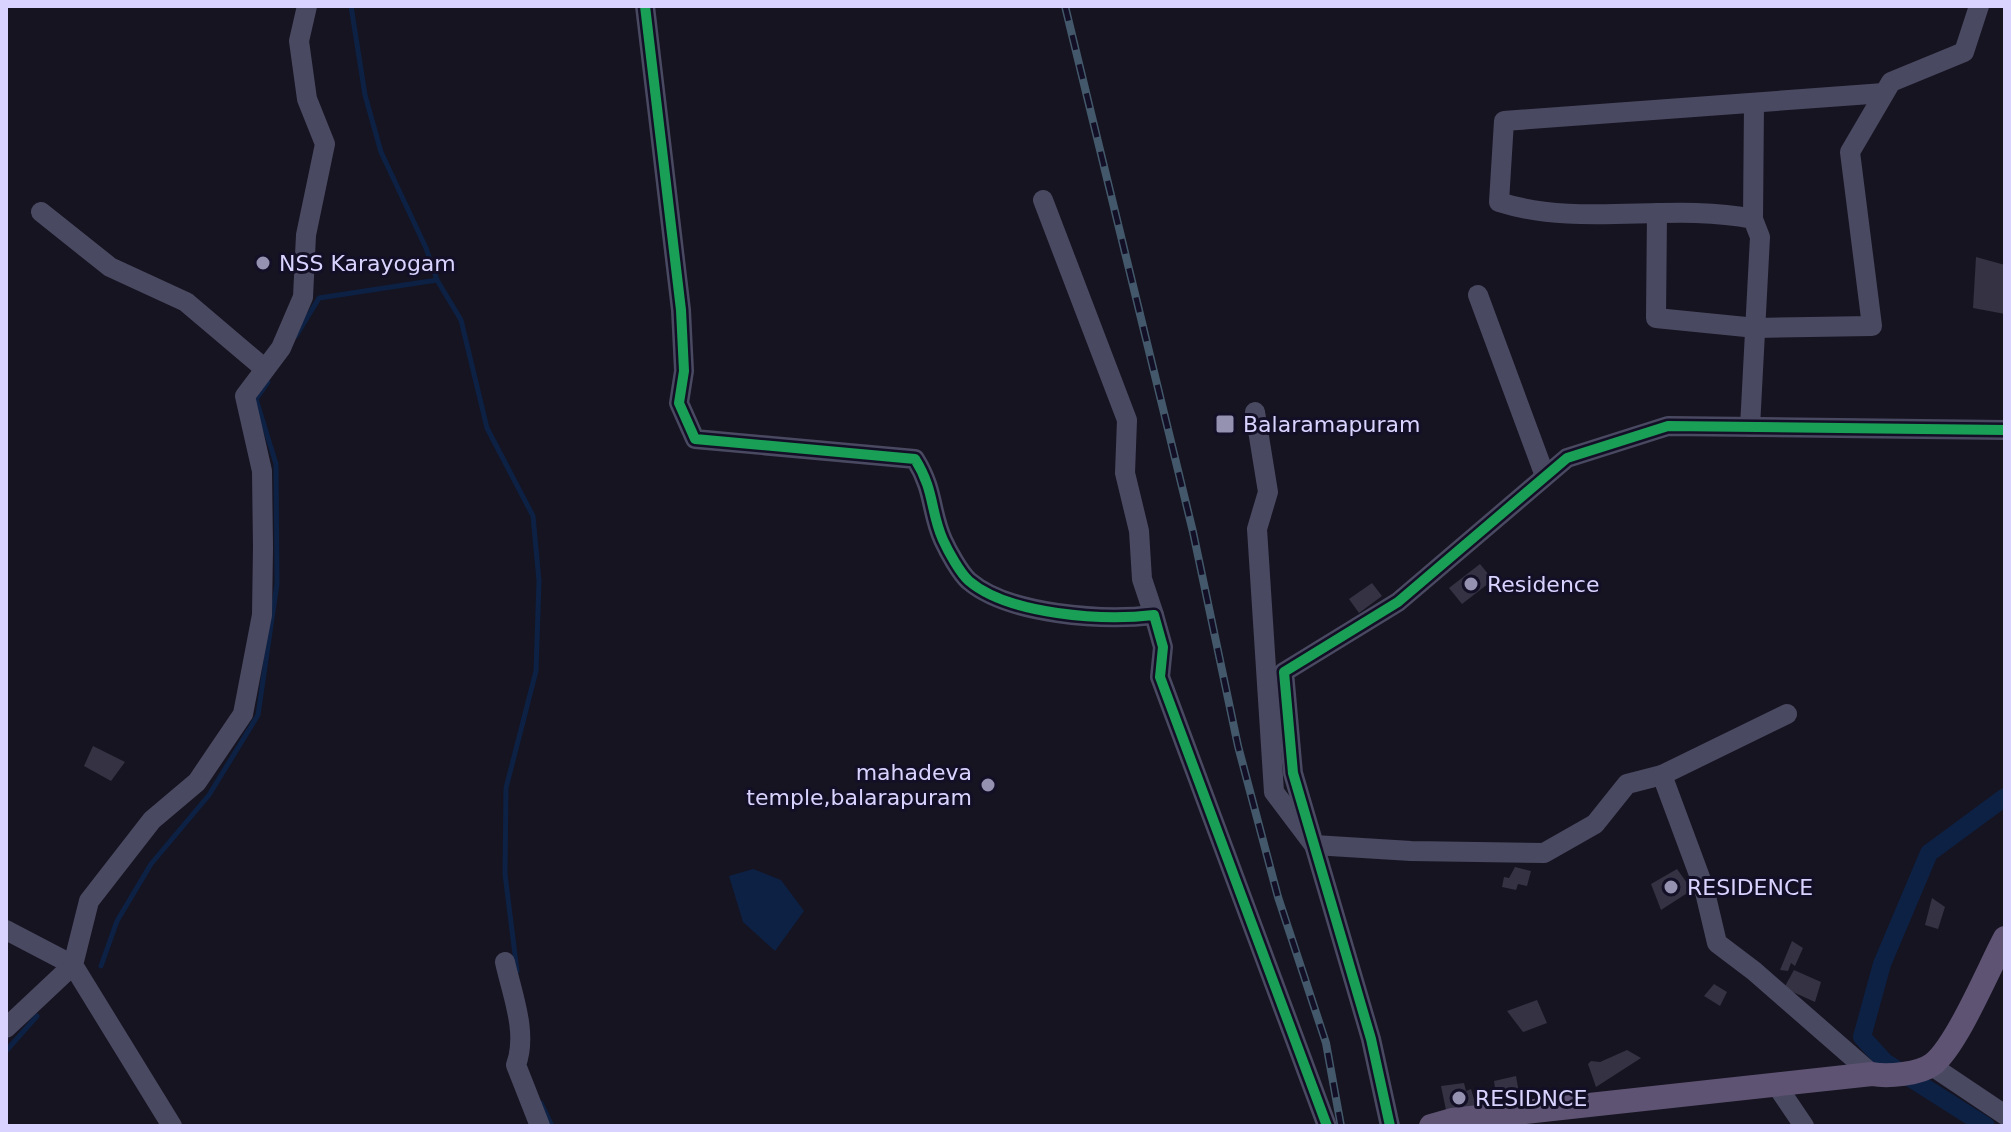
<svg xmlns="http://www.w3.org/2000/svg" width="2011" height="1132" font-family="'DejaVu Sans',sans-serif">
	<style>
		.water { fill: #0d2144 }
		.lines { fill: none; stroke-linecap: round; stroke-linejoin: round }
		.stream { stroke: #0d2144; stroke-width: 5 }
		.canal { stroke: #0d2144; stroke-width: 18 }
		.building { fill: #343243 }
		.minor { stroke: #4a4962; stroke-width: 20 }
		.major { stroke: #5e5373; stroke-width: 24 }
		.rail-casing { stroke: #43596b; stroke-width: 8 }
		.rail { stroke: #130f26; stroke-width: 5; stroke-dasharray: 15; stroke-linecap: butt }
		.cycleway-casing { stroke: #130f26; stroke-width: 15 }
		.cycleway { stroke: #1a9f57; stroke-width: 10 }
		.poi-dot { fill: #9591b1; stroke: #130f26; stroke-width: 3 }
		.labels { text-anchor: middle; stroke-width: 6; stroke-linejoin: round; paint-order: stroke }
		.poi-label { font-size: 22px; fill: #d9d4ff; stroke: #130f26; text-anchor: start }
	</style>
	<rect width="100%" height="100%" fill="#161421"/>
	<path class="water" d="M753 869 781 880 804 911 775 951 743 922 729 876Z"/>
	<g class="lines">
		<g class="stream">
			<path d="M351 6 365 95 381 152 426 248 437 280 461 320 487 428 533 516 539 581 536 671 506 788 505 874 517 971"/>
			<path d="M296 336 319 298 437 280"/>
			<path d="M101 966 117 921 151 864 209 795 258 715 277 584 276 464 256 399 268 382"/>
			<path d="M6 1051 37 1016"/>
			<path d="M541 1103 552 1126"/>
		</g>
		<path class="canal" d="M1986 1126 1885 1062 1862 1037 1882 964 1929 853 2005 797"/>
	</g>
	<g class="building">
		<path d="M1976 257 2005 265V314L1973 308Z"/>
		<path d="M1480 564 1493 580 1462 604 1449 588Z"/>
		<path d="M1372 583 1382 596 1359 613 1349 599Z"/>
		<path d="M93 746 125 762 111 781 84 766Z"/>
		<path d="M1515 867 1531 871 1527 886 1518 884 1516 890 1502 887 1504 877 1509 878Z"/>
		<path d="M1677 869 1692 890 1661 910 1651 884Z"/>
		<path d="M1932 898 1945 907 1938 929 1925 925Z"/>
		<path d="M1792 941 1803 948 1795 966 1791 963 1788 971 1780 970Z"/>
		<path d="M1794 970 1821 982 1815 1002 1784 988Z"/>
		<path d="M1714 984 1727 992 1720 1006 1704 996Z"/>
		<path d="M1537 1000 1547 1023 1523 1032 1507 1011Z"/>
		<path d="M1627 1050 1641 1058 1596 1087 1588 1064 1591 1061 1600 1062Z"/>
		<path d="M1516 1076 1519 1093 1496 1095 1494 1081Z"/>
		<path d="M1464 1083 1466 1091 1471 1089 1476 1106 1446 1110 1441 1086Z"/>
	</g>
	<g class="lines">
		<g class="minor">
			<path d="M645 6 681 310 684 371 679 403 695 439 915 459C935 491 930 511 943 540 948 551 960 573 969 581 1009 615 1103 621 1154 615L1163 647 1160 677 1327 1126"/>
			<path d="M1043 200 1127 420 1125 473 1139 531 1142 579 1154 615"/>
			<path d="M41 212 110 267 186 302 265 369"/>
			<path d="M1657 213 1656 318 1756 328 1872 326 1850 152 1891 82 1964 52 1979 6"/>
			<path d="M1753 219 1754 103"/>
			<path d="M1478 295 1545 476"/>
			<path d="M1255 412 1268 492 1257 529 1274 792 1314 845 1411 851 1544 853 1595 824 1627 784 1662 775 1704 888 1717 943 1754 971 1872 1074"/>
			<path d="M1750 427 1760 237 1753 219C1670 202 1581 228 1499 202L1504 121 1884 93"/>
			<path d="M1662 775 1787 714"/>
			<path d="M6 930 73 965 6 1028"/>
			<path d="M505 962C512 994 528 1033 516 1065L540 1126"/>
			<path d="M1932 1066 2005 1115"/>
			<path d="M1777 1086 1804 1126"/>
			<path d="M172 1126 73 965 89 901 152 820 197 782 243 714 262 615 263 547 262 471 245 396 281 348 303 297 306 235 325 144 307 99 299 41 307 6"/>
			<path d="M1390 1126 1371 1039 1293 773 1284 672 1398 602 1567 458 1668 426 2005 430"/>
		</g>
		<path class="major" d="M1431 1126 1452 1120 1872 1074C1888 1077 1920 1074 1933 1064 1957 1045 1989 968 2005 938"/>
		<defs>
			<path id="rail" d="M1065 6 1193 532 1238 746 1278 897 1326 1043 1341 1126"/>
		</defs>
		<use href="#rail" class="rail-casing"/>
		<use href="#rail" class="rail"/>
		<defs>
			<g id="cycleway">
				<path d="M645 6 681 310 684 371 679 403 695 439 915 459C935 491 930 511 943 540 948 551 960 573 969 581 1009 615 1103 621 1154 615L1163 647 1160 677 1327 1126"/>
				<path d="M1390 1126 1371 1039 1293 773 1284 672 1398 602 1567 458 1668 426 2005 430"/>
			</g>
		</defs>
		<use href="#cycleway" class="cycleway-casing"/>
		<use href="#cycleway" class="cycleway"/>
	</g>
	<g class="poi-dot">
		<circle cx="263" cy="263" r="8"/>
		<rect x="1215" y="414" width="20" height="20" rx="4"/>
		<circle cx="1471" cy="584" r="8"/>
		<circle cx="988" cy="785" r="8"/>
		<circle cx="1671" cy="887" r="8"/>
		<circle cx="1459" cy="1098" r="8"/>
	</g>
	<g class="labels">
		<g class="poi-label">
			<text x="279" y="271">NSS Karayogam</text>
			<text x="1243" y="432">Balaramapuram</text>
			<text x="1487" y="592">Residence</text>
			<text x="972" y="780" text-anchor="end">mahadeva<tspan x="972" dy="25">temple,balarapuram</tspan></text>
			<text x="1687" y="895">RESIDENCE</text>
			<text x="1475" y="1106">RESIDNCE</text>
		</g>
	</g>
	<rect width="2011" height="1132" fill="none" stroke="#d9d4ff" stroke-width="16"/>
</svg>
